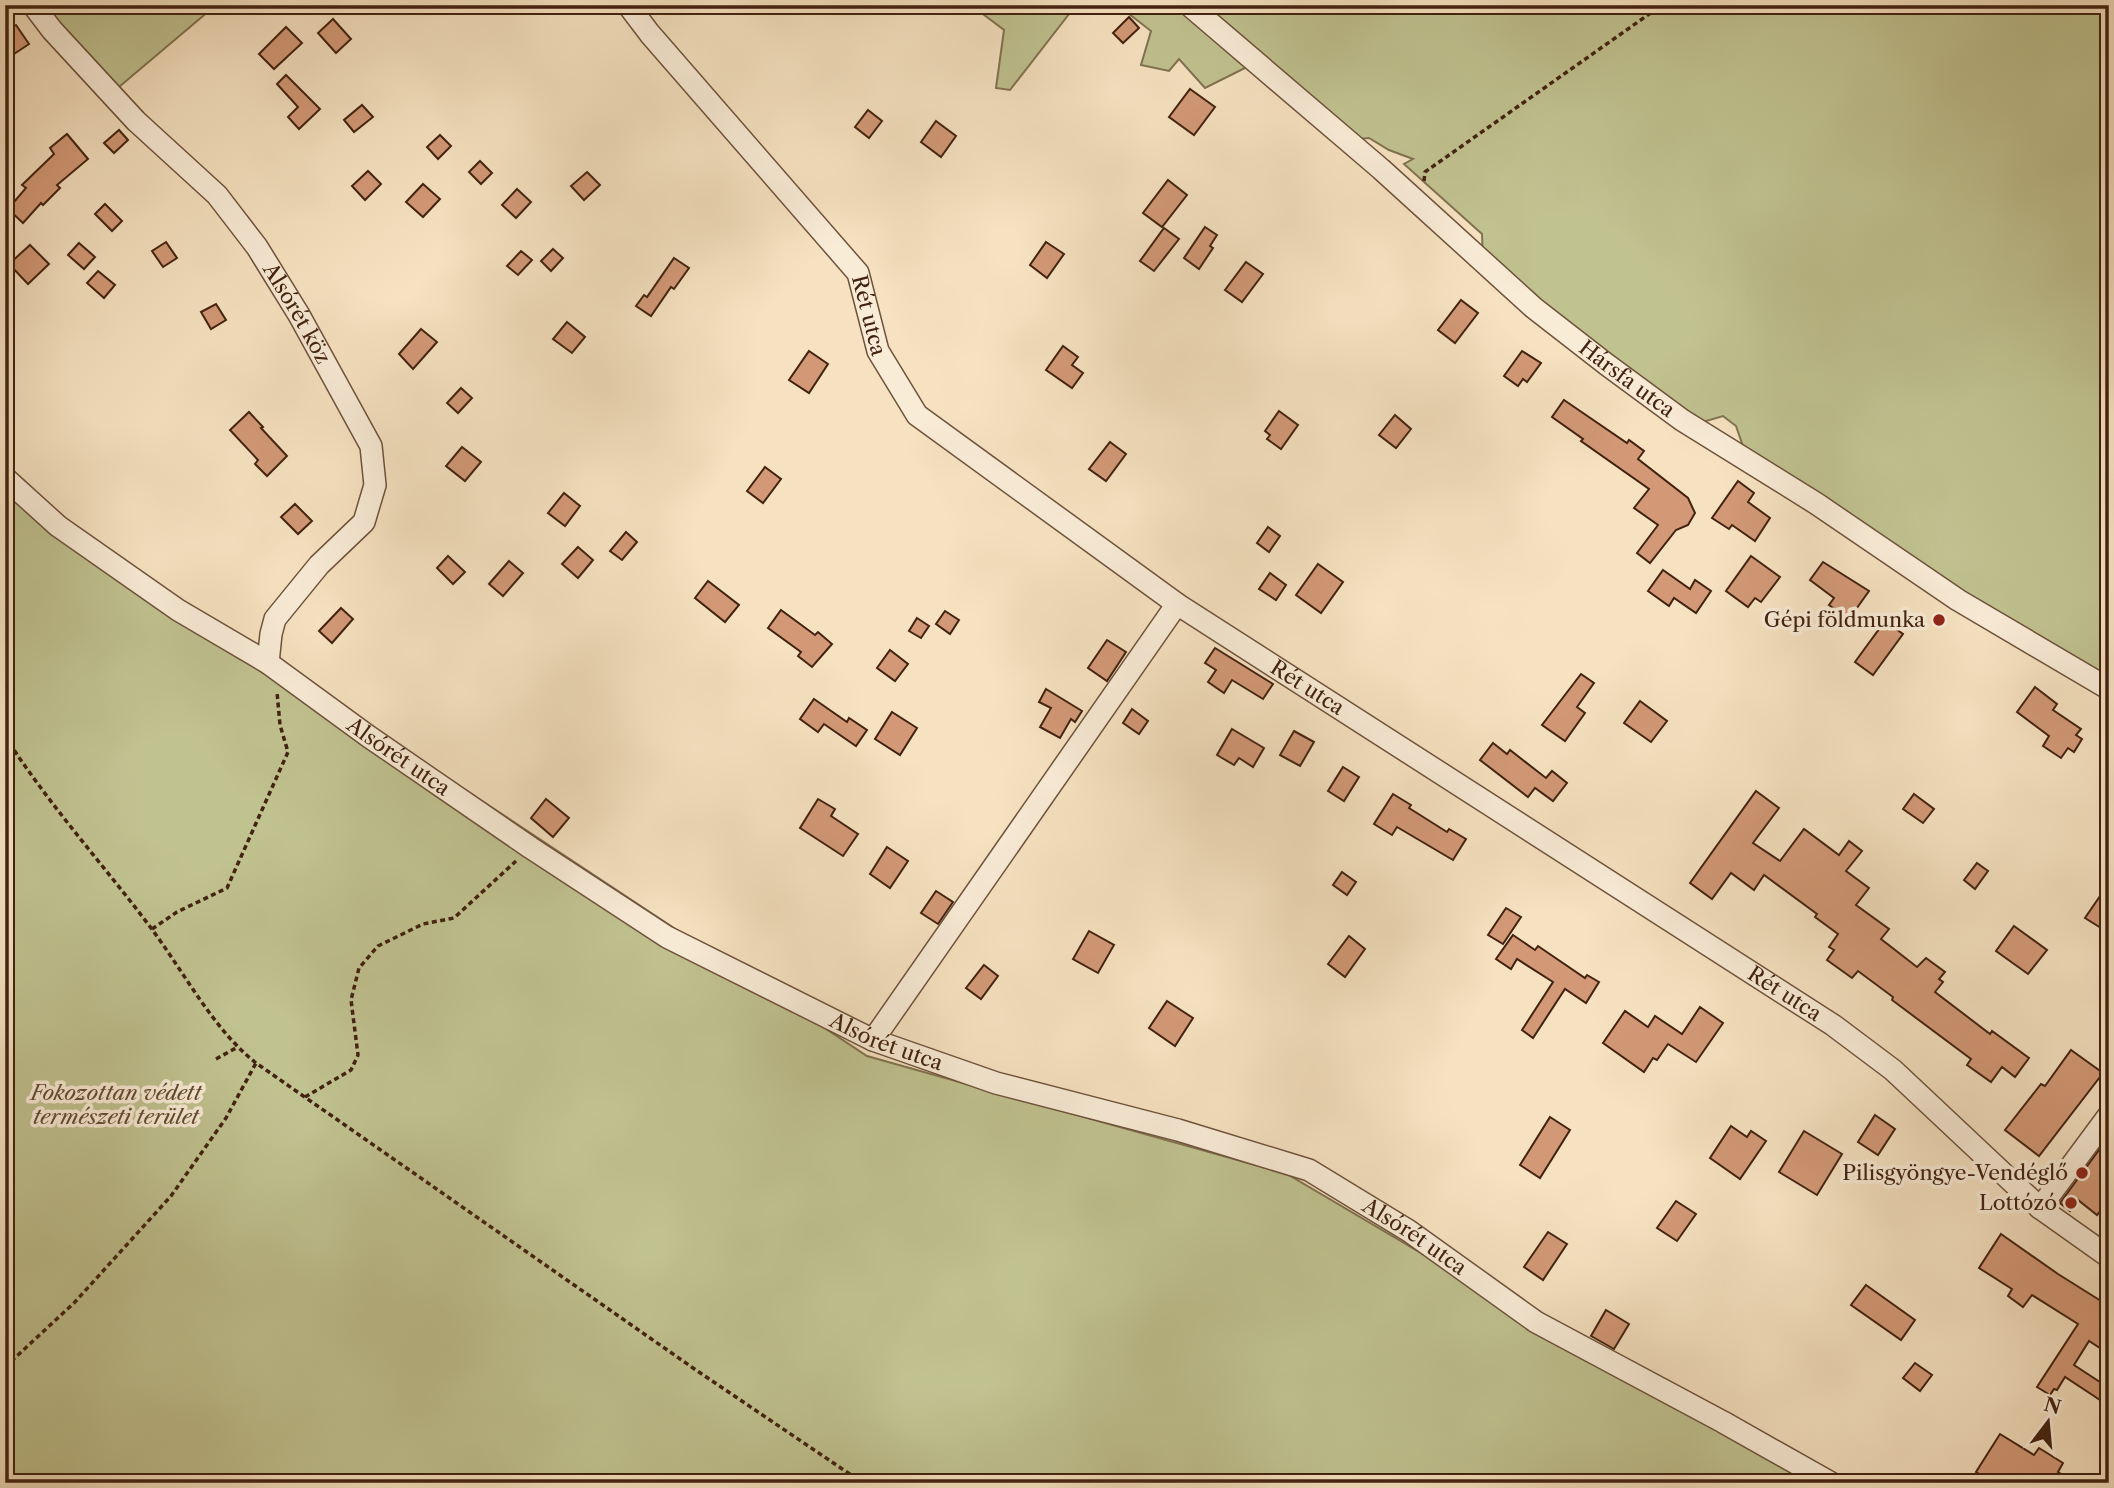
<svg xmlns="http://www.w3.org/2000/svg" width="2114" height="1488" font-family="'Libre Caslon Text',serif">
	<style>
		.green { fill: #c0c290; stroke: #817250; stroke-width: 2 }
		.building { fill: #d39977; stroke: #422210; stroke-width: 2 }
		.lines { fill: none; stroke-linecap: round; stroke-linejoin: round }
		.street-casing { stroke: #6f523c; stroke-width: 24 }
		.path { stroke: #422210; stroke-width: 3.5; stroke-dasharray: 5 3.5; stroke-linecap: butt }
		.street { stroke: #f9ecd7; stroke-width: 21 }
		.poi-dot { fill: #8f2418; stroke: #f9ecd7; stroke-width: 2.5 }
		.labels { text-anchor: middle; stroke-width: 7; stroke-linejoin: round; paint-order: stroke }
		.street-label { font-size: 21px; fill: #422210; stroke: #f9ecd7 }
		.poi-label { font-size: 21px; fill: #422210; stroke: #f9ecd7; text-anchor: end }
		.park-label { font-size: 21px; font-style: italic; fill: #624a30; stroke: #f9ecd7 }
	</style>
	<rect width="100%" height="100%" fill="#f6e2c1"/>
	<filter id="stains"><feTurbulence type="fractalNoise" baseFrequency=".00286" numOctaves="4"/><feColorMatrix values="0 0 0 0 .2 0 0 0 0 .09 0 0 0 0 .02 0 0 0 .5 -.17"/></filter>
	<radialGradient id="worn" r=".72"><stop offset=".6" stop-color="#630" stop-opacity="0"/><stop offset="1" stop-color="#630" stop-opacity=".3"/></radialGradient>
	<g class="green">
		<path d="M29 5H216L119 87Z"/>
		<path d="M971 5H1076L1010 90 996 88 1004 30Z"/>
		<path d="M1126 5H2109V686L1745 452 1736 426 1723 416 1696 424 1483 263 1482 234 1404 164 1413 159 1389 150 1369 138 1350 140 1259 61 1205 88 1179 59 1169 71 1141 65 1151 31 1124 10Z"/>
		<path d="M5 485 867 1056 1287 1174 1811 1483H5Z"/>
	</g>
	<g class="building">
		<path d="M1129 17 1139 28 1123 43 1113 33Z"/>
		<path d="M333 19 351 39 336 53 318 33Z"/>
		<path d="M16 25 29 44 5 60V32Z"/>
		<path d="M286 27 302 43 274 69 259 54Z"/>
		<path d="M286 75 320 109 299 129 288 117 298 107 277 84Z"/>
		<path d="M1190 89 1215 107 1194 135 1169 117Z"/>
		<path d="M362 105 373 117 354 132 344 120Z"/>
		<path d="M868 110 882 121 869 138 855 127Z"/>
		<path d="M936 121 956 136 941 157 921 142Z"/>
		<path d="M119 130 128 140 114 153 104 143Z"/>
		<path d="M67 134 88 159 57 185 60 188 43 205 41 203 23 223 8 209 26 188 22 185 54 154 50 148Z"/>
		<path d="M440 135 451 146 438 159 427 147Z"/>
		<path d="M480 161 492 173 481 184 469 172Z"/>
		<path d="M368 171 381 184 365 200 352 186Z"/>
		<path d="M587 172 600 185 584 200 571 186Z"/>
		<path d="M1168 180 1187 195 1162 227 1143 213Z"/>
		<path d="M423 184 440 199 423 217 406 202Z"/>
		<path d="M517 189 531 202 516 218 502 205Z"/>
		<path d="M105 204 122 221 112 231 95 214Z"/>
		<path d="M1205 227 1217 235 1210 246 1213 248 1199 269 1184 258Z"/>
		<path d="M1164 228 1179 239 1154 271 1140 261Z"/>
		<path d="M166 242 177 258 163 267 152 251Z"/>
		<path d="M1046 242 1064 254 1047 278 1030 265Z"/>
		<path d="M79 243 95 257 84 269 68 255Z"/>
		<path d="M30 245 49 264 28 284 9 264Z"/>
		<path d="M553 249 563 258 551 271 541 261Z"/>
		<path d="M521 251 532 260 518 275 507 266Z"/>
		<path d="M674 258 689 268 674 289 671 287 651 316 636 306 644 295 647 297Z"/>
		<path d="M1246 262 1263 274 1242 302 1225 290Z"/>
		<path d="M98 271 115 285 104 298 87 283Z"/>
		<path d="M1461 300 1478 313 1455 343 1438 330Z"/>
		<path d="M216 304 226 320 211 329 201 312Z"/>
		<path d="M567 322 585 337 572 353 553 339Z"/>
		<path d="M421 329 437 342 413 369 399 354Z"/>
		<path d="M1063 346 1078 357 1072 365 1083 373 1072 388 1046 370Z"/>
		<path d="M809 351 828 364 809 393 789 380Z"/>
		<path d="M1522 351 1541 363 1527 382 1523 379 1518 386 1504 376Z"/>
		<path d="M461 388 472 398 458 413 447 403Z"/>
		<path d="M1564 400 1627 443 1629 440 1644 451 1638 459 1688 498 1695 513 1688 525 1676 530 1650 563 1637 553 1658 525 1634 508 1649 489 1581 441 1583 439 1552 417Z"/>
		<path d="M1279 411 1298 425 1281 449 1267 439 1270 435 1265 431Z"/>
		<path d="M249 412 263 427 261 428 287 456 267 476 255 464 258 460 230 430Z"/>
		<path d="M1395 415 1411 429 1396 448 1379 435Z"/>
		<path d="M1110 442 1126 454 1106 481 1089 469Z"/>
		<path d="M462 447 481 462 465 481 446 466Z"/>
		<path d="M765 467 781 479 763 503 747 491Z"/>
		<path d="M1738 481 1754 493 1748 502 1770 518 1755 541 1732 525 1729 529 1712 518Z"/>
		<path d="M564 493 580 506 565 526 548 513Z"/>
		<path d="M295 504 312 521 298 534 281 517Z"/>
		<path d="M1268 527 1280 536 1269 552 1257 543Z"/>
		<path d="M626 532 637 542 622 560 610 551Z"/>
		<path d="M578 547 593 560 578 578 562 564Z"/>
		<path d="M448 556 465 572 453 584 437 568Z"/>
		<path d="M1751 556 1780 577 1761 602 1755 598 1748 607 1726 591Z"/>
		<path d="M509 561 523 573 503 596 489 584Z"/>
		<path d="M1823 562 1869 591 1849 619 1829 605 1834 598 1810 580Z"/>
		<path d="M1318 564 1343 582 1321 613 1296 595Z"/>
		<path d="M1663 570 1690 589 1695 580 1711 591 1696 613 1674 598 1669 606 1648 591Z"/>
		<path d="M1270 573 1286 585 1276 600 1259 589Z"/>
		<path d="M708 581 739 605 725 622 695 598Z"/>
		<path d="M341 608 353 619 332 643 319 631Z"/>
		<path d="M781 610 815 635 818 632 832 644 812 667 798 656 801 652 768 628Z"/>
		<path d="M945 611 959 620 950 634 936 624Z"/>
		<path d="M917 618 929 626 921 638 909 631Z"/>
		<path d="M1885 621 1903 634 1873 675 1855 662Z"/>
		<path d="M1107 640 1126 652 1107 681 1088 668Z"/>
		<path d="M1215 648 1273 684 1263 699 1232 680 1224 693 1208 682 1216 670 1205 663Z"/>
		<path d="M890 650 908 664 895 681 877 668Z"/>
		<path d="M1581 674 1594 683 1577 707 1585 713 1565 741 1542 725Z"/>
		<path d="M2035 687 2057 704 2053 710 2081 729 2076 735 2082 739 2074 752 2068 748 2061 758 2043 746 2049 736 2017 712Z"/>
		<path d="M1046 689 1082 711 1075 722 1071 719 1060 738 1040 727 1051 708 1039 702Z"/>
		<path d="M814 699 847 722 849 718 867 730 856 746 824 724 818 732 800 719Z"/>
		<path d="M1640 701 1667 721 1651 742 1624 723Z"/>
		<path d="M1132 709 1148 721 1139 734 1123 723Z"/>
		<path d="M892 712 917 728 900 755 875 739Z"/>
		<path d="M1232 729 1264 748 1253 767 1239 758 1234 765 1217 755Z"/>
		<path d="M1294 731 1314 742 1300 766 1280 755Z"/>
		<path d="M1493 743 1507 754 1510 750 1546 778 1552 771 1567 783 1553 801 1535 788 1528 797 1480 760Z"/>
		<path d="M1343 767 1359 777 1344 801 1328 791Z"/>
		<path d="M1756 791 1779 808 1753 843 1780 861 1804 829 1839 855 1849 841 1862 851 1846 871 1869 888 1856 905 1889 929 1881 939 1917 967 1926 958 1945 972 1939 979 1943 982 1935 992 1990 1034 1992 1031 2029 1058 2015 1077 2002 1067 1991 1082 1967 1065 1971 1059 1892 1000 1893 997 1858 971 1852 978 1827 960 1834 950 1829 947 1838 934 1815 917 1817 914 1764 875 1754 890 1731 873 1712 899 1690 883Z"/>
		<path d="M1393 794 1411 805 1409 808 1447 832 1449 829 1466 839 1453 860 1397 827 1392 835 1374 824Z"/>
		<path d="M1914 794 1934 809 1923 823 1903 809Z"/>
		<path d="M546 799 569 818 553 837 531 818Z"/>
		<path d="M818 799 835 809 831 816 858 834 843 856 800 828Z"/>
		<path d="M887 847 908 861 890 888 870 874Z"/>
		<path d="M1977 863 1988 871 1975 889 1964 880Z"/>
		<path d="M1342 872 1356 882 1347 895 1333 885Z"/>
		<path d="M2109 883V933L2085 918Z"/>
		<path d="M936 891 953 902 938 924 921 913Z"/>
		<path d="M1506 908 1521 917 1503 944 1488 935Z"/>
		<path d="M2014 926 2047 950 2028 974 1996 951Z"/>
		<path d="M1089 931 1114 945 1098 973 1073 959Z"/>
		<path d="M1513 935 1535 950 1538 946 1585 978 1587 975 1599 982 1586 1003 1565 989 1533 1038 1522 1030 1553 982 1517 959 1511 969 1496 959Z"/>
		<path d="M1349 936 1365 949 1345 977 1328 964Z"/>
		<path d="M984 965 998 976 981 999 966 988Z"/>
		<path d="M1167 1001 1193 1018 1175 1046 1149 1028Z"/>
		<path d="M1700 1007 1723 1023 1696 1062 1668 1044 1657 1060 1653 1058 1644 1072 1603 1043 1625 1011 1648 1027 1655 1016 1682 1034Z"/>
		<path d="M2071 1050 2103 1073 2039 1156 2005 1130 2041 1084 2045 1086Z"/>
		<path d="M1875 1115 1895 1129 1878 1155 1858 1142Z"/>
		<path d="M1550 1117 1570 1130 1540 1178 1520 1165Z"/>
		<path d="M1731 1126 1747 1137 1751 1131 1766 1141 1740 1179 1710 1158Z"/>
		<path d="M1804 1131 1842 1154 1817 1195 1779 1172Z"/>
		<path d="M2099 1150 2109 1158V1201L2097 1215 2078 1200 2070 1211 2060 1203Z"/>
		<path d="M1676 1201 1696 1214 1677 1241 1657 1228Z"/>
		<path d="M1548 1232 1567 1244 1543 1280 1524 1267Z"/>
		<path d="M2001 1234 2058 1274 2109 1306V1354L2089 1341 2074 1365 2109 1388V1406L2065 1377 2057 1390 2054 1389 2050 1395 2037 1387 2078 1324 2032 1295 2023 1307 2008 1296 2012 1289 1979 1268Z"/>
		<path d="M1866 1285 1915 1320 1901 1340 1851 1305Z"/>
		<path d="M1606 1310 1629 1324 1614 1349 1591 1336Z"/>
		<path d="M1915 1363 1932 1375 1920 1391 1903 1378Z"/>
		<path d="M2000 1434 2034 1455 2039 1448 2063 1463 2058 1472 2076 1483H2024L2013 1476 2009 1483H1993L1976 1472Z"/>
	</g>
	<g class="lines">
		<defs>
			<g id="street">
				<path id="s1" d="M33 5 52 30 136 121 217 195 257 247 299 315 371 446 375 485 364 522 319 565 275 619 271 634 268 663"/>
				<path id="s2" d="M628 5 650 34 858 273 878 351 917 415 1177 604 1833 1025 1893 1070 2040 1208 2109 1257"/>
				<path id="s3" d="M1189 5 1381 169 1534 308 1606 364 1682 420 1817 504 1958 600 2109 689"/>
				<path id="s4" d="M5 478 58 526 178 610 268 663 368 736 531 848 667 937 873 1040 996 1083 1178 1130 1309 1170 1409 1231 1536 1322 1723 1422 1831 1483"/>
				<path d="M873 1040 1177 604"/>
				<path d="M2040 1208 2109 1115"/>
			</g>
		</defs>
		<use href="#street" class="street-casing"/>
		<g class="path">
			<path d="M1424 181 1425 172 1662 5"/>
			<path d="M5 736C48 804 103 864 151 928 184 972 213 1029 256 1063L693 1368 863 1483"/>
			<path d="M152 929 177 912 227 888 288 752 280 725 277 692"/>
			<path d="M216 1059 236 1048"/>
			<path d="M305 1097 351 1070 358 1055 351 1000 359 968 378 946 423 924 454 918 516 861"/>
			<path d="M5 1367 74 1303 171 1196 226 1118 256 1063"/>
		</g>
		<use href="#street" class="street"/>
	</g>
	<g class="poi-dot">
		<circle cx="1939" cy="620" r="7"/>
		<circle cx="2082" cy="1173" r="7"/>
		<circle cx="2071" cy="1203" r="7"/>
	</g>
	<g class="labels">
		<g class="street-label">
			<text dy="7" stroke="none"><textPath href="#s1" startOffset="408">Alsórét köz</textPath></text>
			<text dy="7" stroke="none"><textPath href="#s2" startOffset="397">Rét utca</textPath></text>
			<text dy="7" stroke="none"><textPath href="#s3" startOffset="576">Hársfa utca</textPath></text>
			<text dy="7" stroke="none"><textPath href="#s2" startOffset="985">Rét utca</textPath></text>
			<text dy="7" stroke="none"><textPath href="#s4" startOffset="483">Alsórét utca</textPath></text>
			<text dy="7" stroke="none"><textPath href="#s2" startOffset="1552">Rét utca</textPath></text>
			<text dy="7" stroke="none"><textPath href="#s4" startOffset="1050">Alsórét utca</textPath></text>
			<text dy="7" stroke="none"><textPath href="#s4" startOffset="1617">Alsórét utca</textPath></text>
		</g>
		<g class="poi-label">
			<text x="1925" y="627">Gépi földmunka</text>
			<text x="2068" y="1180">Pilisgyöngye-Vendéglő</text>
			<text x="2057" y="1210">Lottózó</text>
		</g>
		<g class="park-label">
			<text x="116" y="1100">Fokozottan védett<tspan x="116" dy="24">természeti terület</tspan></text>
		</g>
	</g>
	<rect width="2114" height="1488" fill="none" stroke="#f6e2c1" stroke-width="28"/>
	<rect x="7" y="7" width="2100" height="1474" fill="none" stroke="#422210" stroke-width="3.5"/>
	<rect x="14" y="14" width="2086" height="1460" fill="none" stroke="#422210" stroke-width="2"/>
	<g transform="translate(2048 1422) rotate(16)" stroke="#f9ecd7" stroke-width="5" paint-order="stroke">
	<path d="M0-5L12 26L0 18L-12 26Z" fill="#422210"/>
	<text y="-10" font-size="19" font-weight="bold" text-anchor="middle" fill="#422210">N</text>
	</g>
	<rect width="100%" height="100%" filter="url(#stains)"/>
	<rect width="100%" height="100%" fill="url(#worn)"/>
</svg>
